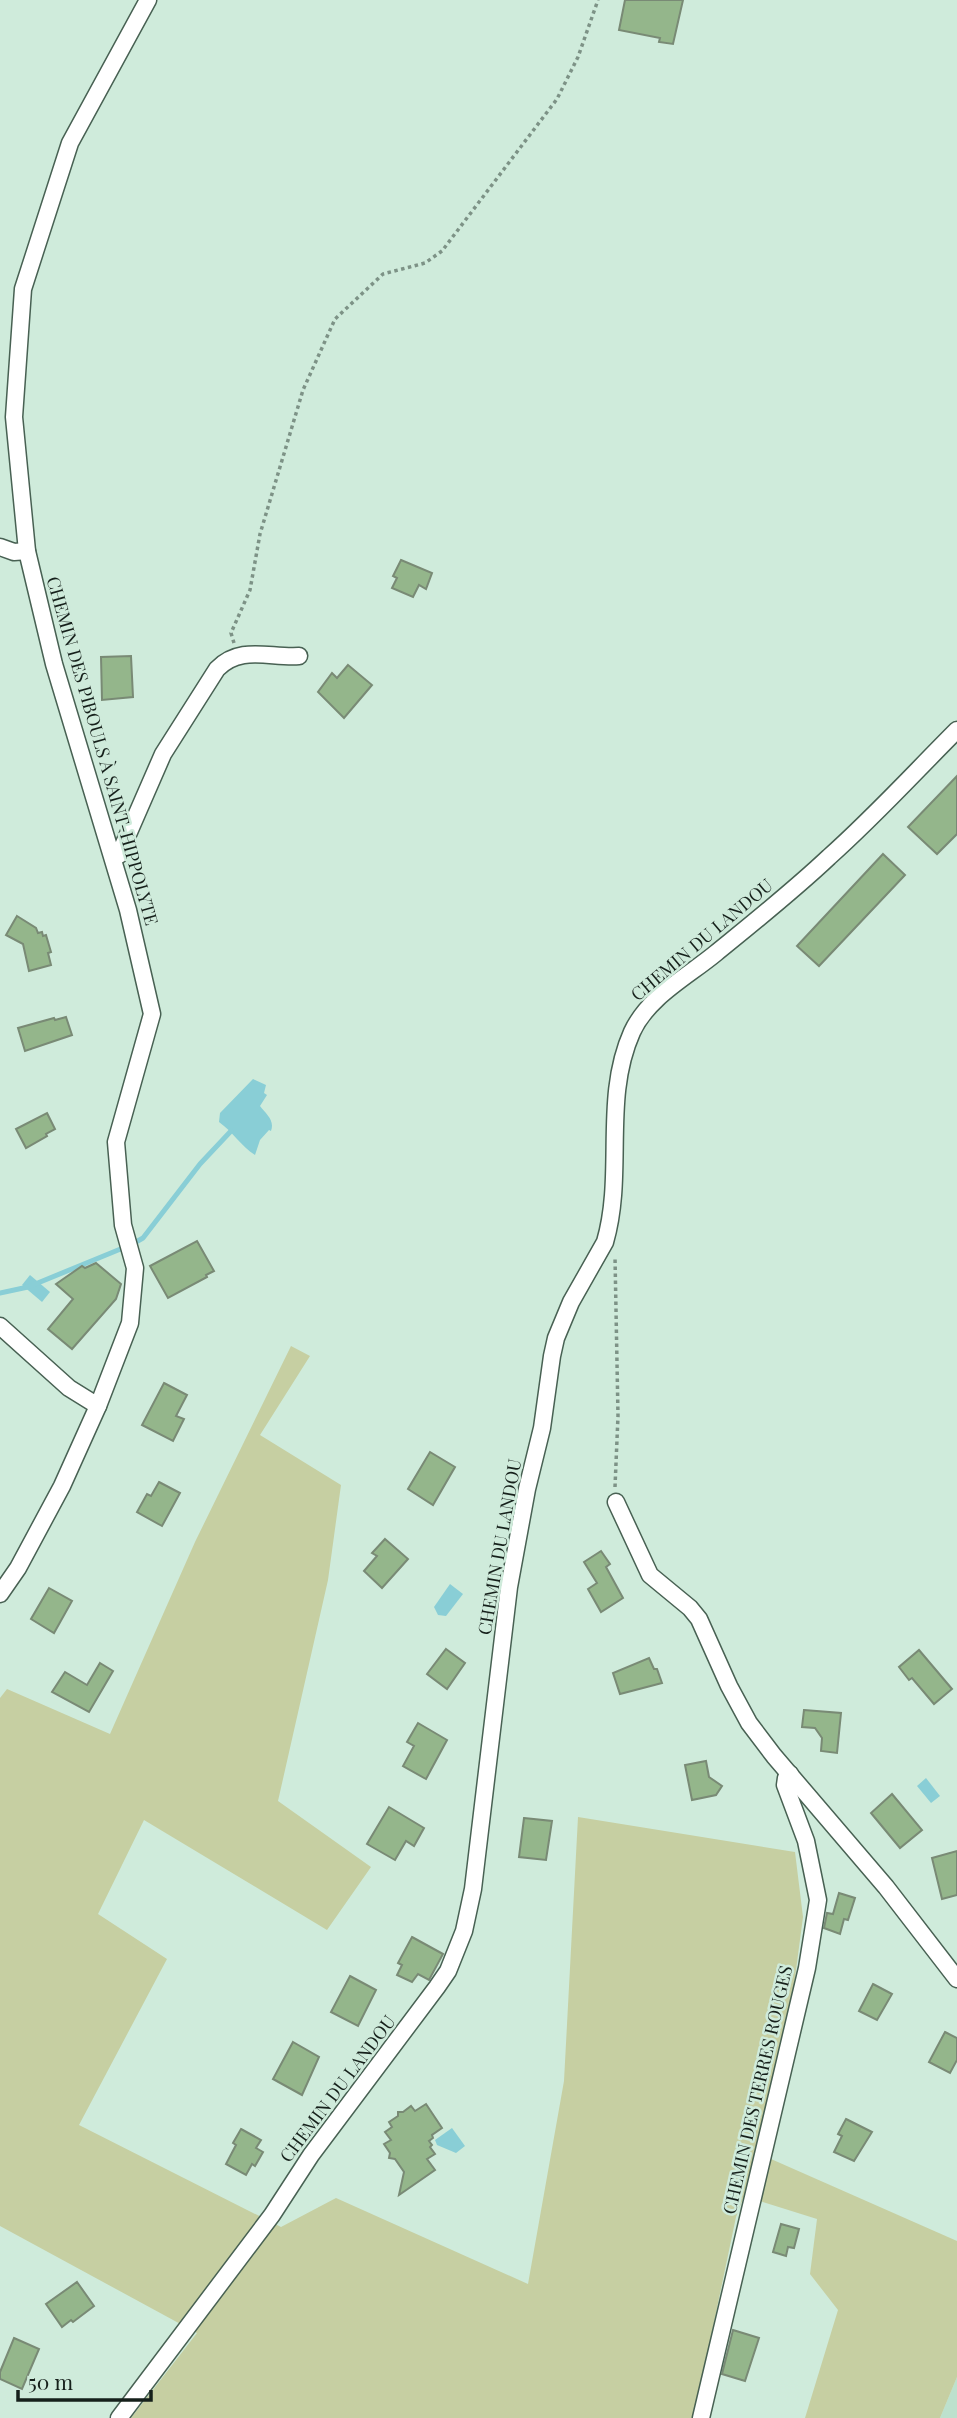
<svg xmlns="http://www.w3.org/2000/svg" width="957" height="2418" font-family="'Playfair Display',serif">
	<style>
		.built { fill: #bde1cd }
		.green { fill: #c6cfa2 }
		.water { fill: #89ced6 }
		.lines { fill: none; stroke-linecap: round; stroke-linejoin: round }
		.stream { stroke: #89ced6; stroke-width: 5 }
		.building { fill: #94b68b; stroke: #798a75; stroke-width: 2 }
		.street-casing { stroke: #486153; stroke-width: 19 }
		.path { stroke: #7d9286; stroke-width: 3.5; stroke-dasharray: 3.5 3.5; stroke-linecap: butt }
		.street { stroke: #fff; stroke-width: 16 }
		.labels { text-anchor: middle; stroke-width: 5; stroke-linejoin: round; paint-order: stroke }
		.street-label { font-size: 18px; fill: #16201b; stroke: #cfebdb }
	</style>
	<rect width="100%" height="100%" fill="#cfebdb"/>
	<path class="built" d="M957 2377V2418H940Z"/>
	<path class="green" d="M291 1346 310 1356 260 1435 341 1485 328 1580 278 1801 371 1867 327 1930 144 1820 98 1914 167 1959 79 2125 281 2227 336 2198 528 2284 564 2081 578 1817 795 1852 803 1917 771 2159 957 2241V2377L940 2418H805L838 2310 810 2274 817 2219 744 2196 736 2217 694 2418H131L197 2333 0 2226V1698L7 1689 110 1734 195 1542Z"/>
	<g class="water">
		<path d="M253 1079 266 1085 264 1093 267 1095 260 1106C266 1114 275 1120 271 1131L269 1130 260 1140 255 1155C241 1146 233 1132 219 1122L220 1113Z"/>
		<path d="M30 1275 50 1292 42 1302 22 1285Z"/>
		<path d="M450 1584 463 1594 446 1616 438 1615 434 1607Z"/>
		<path d="M926 1778 940 1796 931 1803 917 1786Z"/>
		<path d="M452 2128 465 2146 456 2153 437 2145 435 2140Z"/>
	</g>
	<g class="lines">
		<g class="stream">
			<path d="M136 1242 143 1238 200 1164 231 1131"/>
			<path d="M0 1293 28 1287 123 1248"/>
		</g>
	</g>
	<g class="building">
		<path d="M625 0H683L673 44 659 42 660 38 619 30Z"/>
		<path d="M401 560 432 573 426 589 419 585 413 597 392 588 397 578 393 576Z"/>
		<path d="M131 656 133 697 102 700 101 657Z"/>
		<path d="M348 665 372 685 344 718 318 692 332 673 337 678Z"/>
		<path d="M957 776V834L937 854 908 827Z"/>
		<path d="M883 854 905 875 819 966 797 946Z"/>
		<path d="M17 916 36 928 38 933 42 932 43 936 46 935 51 952 48 953 51 965 29 971 23 944 6 935Z"/>
		<path d="M66 1017 72 1035 25 1051 18 1028 54 1018 55 1020Z"/>
		<path d="M47 1113 55 1129 46 1134 47 1136 26 1148 16 1129Z"/>
		<path d="M197 1241 214 1271 206 1275 207 1277 168 1298 150 1266Z"/>
		<path d="M96 1263 121 1284 116 1299 72 1349 48 1329 73 1299 56 1284 82 1266 85 1268Z"/>
		<path d="M164 1383 187 1395 176 1416 184 1419 173 1441 142 1425Z"/>
		<path d="M430 1452 455 1467 433 1505 408 1489Z"/>
		<path d="M159 1482 180 1493 162 1526 137 1512 147 1494 151 1496Z"/>
		<path d="M385 1539 408 1559 382 1588 364 1571 377 1556 372 1553Z"/>
		<path d="M601 1551 610 1564 606 1567 623 1598 601 1612 588 1589 597 1583 584 1562Z"/>
		<path d="M49 1588 72 1601 54 1633 31 1619Z"/>
		<path d="M446 1649 465 1663 447 1689 427 1674Z"/>
		<path d="M919 1650 952 1689 934 1704 912 1678 909 1680 899 1667Z"/>
		<path d="M649 1658 654 1669H657L662 1683 620 1694 613 1673Z"/>
		<path d="M100 1663 113 1671 89 1712 52 1692 65 1672 87 1685Z"/>
		<path d="M804 1710 841 1713 837 1753 821 1751 822 1738 815 1728 802 1727Z"/>
		<path d="M418 1723 447 1740 426 1779 403 1766 414 1746 407 1742Z"/>
		<path d="M706 1761 709 1777 722 1786 716 1795 692 1800 685 1765Z"/>
		<path d="M892 1794 922 1830 900 1848 871 1813Z"/>
		<path d="M389 1807 424 1828 414 1846 406 1841 395 1860 367 1844Z"/>
		<path d="M524 1818 552 1821 546 1860 519 1857Z"/>
		<path d="M957 1851V1895L942 1899 932 1858Z"/>
		<path d="M839 1893 855 1898 848 1920 844 1919 840 1934 824 1928 827 1913 833 1914Z"/>
		<path d="M412 1937 443 1954 429 1980 418 1974 412 1982 397 1975 402 1965 398 1963Z"/>
		<path d="M350 1976 376 1990 358 2026 331 2012Z"/>
		<path d="M873 1984 892 1994 877 2020 859 2011Z"/>
		<path d="M945 2032 957 2038V2060L950 2073 929 2062Z"/>
		<path d="M293 2042 319 2057 302 2095 273 2079Z"/>
		<path d="M426 2104 442 2128 432 2135 433 2138 429 2141 432 2145 430 2147 435 2154 427 2159 435 2170 399 2195 404 2172 395 2159 389 2158 390 2153 384 2144 391 2140 385 2132 392 2127 389 2122 398 2116V2112H403L411 2106 415 2111Z"/>
		<path d="M846 2119 872 2132 854 2161 834 2152 842 2136 838 2134Z"/>
		<path d="M241 2129 261 2140 256 2148 263 2152 255 2166 252 2164 246 2175 226 2164 236 2145 233 2143Z"/>
		<path d="M781 2224 799 2229 794 2248 788 2247 786 2256 773 2252Z"/>
		<path d="M77 2282 94 2306 73 2322 71 2320 62 2327 46 2304Z"/>
		<path d="M733 2330 759 2338 745 2381 722 2374Z"/>
		<path d="M14 2338 39 2349 22 2389 0 2379V2372Z"/>
	</g>
	<g class="lines">
		<defs>
			<g id="street">
				<path d="M0 547 14 552 27 551"/>
				<path d="M114 857 119 855 163 754 217 669C240 645 269 658 299 656"/>
				<path d="M0 1326 69 1388 98 1406"/>
				<path d="M616 1502 650 1575 690 1608 699 1619 729 1686 749 1723 774 1756 886 1887 957 1979"/>
				<path d="M0 1594 18 1568 62 1486 98 1406 130 1323 135 1268 123 1225 116 1142 152 1014 128 910 54 664 27 551 14 417 23 289 70 143 148 0"/>
				<path d="M119 2418 272 2215 311 2155 437 1987 448 1971 464 1931 473 1889 509 1587 527 1489 542 1428 552 1356 556 1338 571 1302 605 1242C625 1173 602 1099 632 1032 648 997 687 977 716 953 754 922 793 891 829 857 874 817 915 772 957 730"/>
				<path d="M701 2418 807 1968 818 1900 806 1841 785 1785 786 1778 790 1774"/>
			</g>
		</defs>
		<use href="#street" class="street-casing"/>
		<g class="path">
			<path d="M234 643 231 633 250 590 260 534 303 390 335 319 383 274 425 263 442 251 557 99 578 57 598 0"/>
			<path d="M615 1487 618 1416 615 1257"/>
		</g>
		<use href="#street" class="street"/>
	</g>
	<g class="labels">
		<g class="street-label">
			<text transform="translate(102 751) rotate(74)" y="6">CHEMIN DES PIBOULS À SAINT-HIPPOLYTE</text>
			<text transform="translate(702 940) rotate(-40)" y="6">CHEMIN DU LANDOU</text>
			<text transform="translate(500 1547) rotate(-80)" y="6">CHEMIN DU LANDOU</text>
			<text transform="translate(338 2089) rotate(-53)" y="6">CHEMIN DU LANDOU</text>
			<text transform="translate(758 2090) rotate(-77)" y="6">CHEMIN DES TERRES ROUGES</text>
		</g>
	</g>
	<path d="M18 2390v10h133v-10" fill="none" stroke="#16201b" stroke-width="3.5"/>
	<text x="28" y="2390" font-size="21" fill="#16201b" stroke="#cfebdb" stroke-width="5" paint-order="stroke">50 m</text>
</svg>
